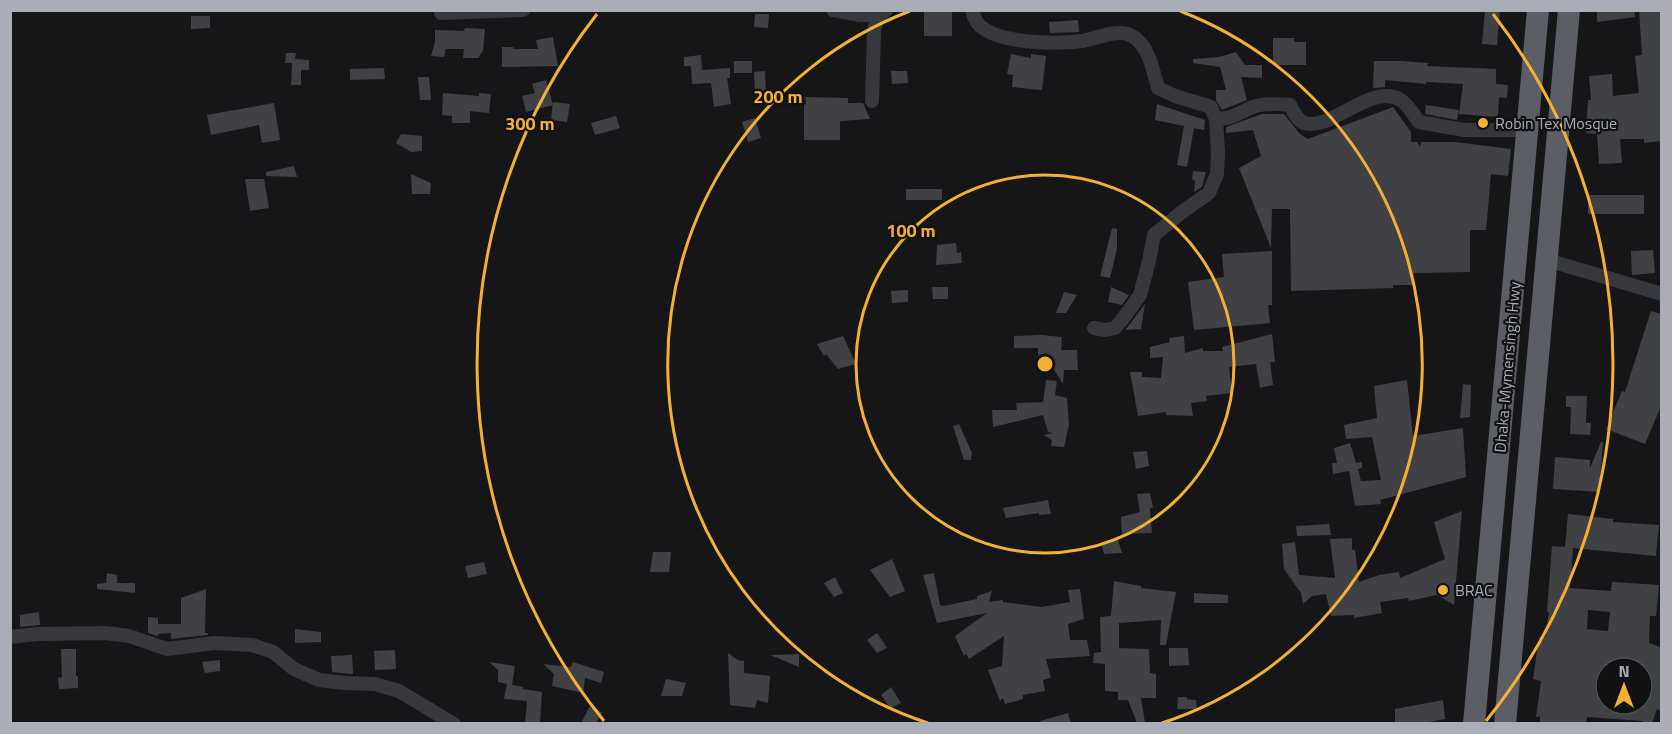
<svg xmlns="http://www.w3.org/2000/svg" width="1672" height="734" font-family="'Titillium Web',sans-serif">
	<style>
		.building { fill: #404145; fill-rule: evenodd }
		.lines { fill: none; stroke-linecap: round; stroke-linejoin: round }
		.minor { stroke: #37383d; stroke-width: 14 }
		.trunk { stroke: #5b5e65; stroke-width: 22 }
		.ring { fill: none; stroke: #f2b134; stroke-width: 3 }
		.poi-dot { fill: #f2b134; stroke: #111113; stroke-width: 2 }
		.labels { text-anchor: middle; stroke-width: 4.5; stroke-linejoin: round; paint-order: stroke }
		.poi-label { font-size: 16px; fill: #a8adb8; stroke: #111113; text-anchor: start }
		.street-label { font-size: 16px; fill: #a8adb8; stroke: #111113 }
		.centre { fill: #f2b134; stroke: #111113; stroke-width: 3 }
		.ring-label { font-size: 18px; text-anchor: middle; font-weight: bold; fill: #f2b134; stroke: #111113; stroke-width: 4.5; stroke-linejoin: round; paint-order: stroke }
	</style>
	<rect width="100%" height="100%" fill="#161618"/>
	<g class="building">
		<rect x="924" y="10" width="28" height="26"/>
		<path d="M1485 10H1500L1497 45 1482 44Z"/>
		<path d="M1597 10H1634L1635 17 1597 22Z"/>
		<path d="M1639 10H1660L1662 141 1644 143V139H1620L1622 163 1599 164 1597 134 1586 133 1588 100H1591L1589 76 1612 74 1613 96 1639 93 1635 56 1642 55Z"/>
		<path d="M755 14H769L768 28 754 27Z"/>
		<path d="M191 16H210V28L191 29Z"/>
		<path d="M1078 20 1079 32 1050 33 1049 22Z"/>
		<path d="M465 28 485 29 483 51 478 58H463L464 49H446L444 57 431 56 435 42V30L464 31Z"/>
		<path d="M553 37 558 66 502 67V47H513V49H538L536 40Z"/>
		<path d="M1273 38H1294V42H1306V65H1273Z"/>
		<path d="M1236 52 1245 65H1262V78L1241 77 1247 100 1222 110 1216 100V90H1226L1220 67 1193 63V59L1219 57Z"/>
		<path d="M286 53H296L295 59 309 60V70H301V85H291L292 63H285Z"/>
		<path d="M1011 54 1031 58V54L1046 56 1042 90 1012 87 1013 75 1007 74Z"/>
		<path d="M701 55 702 70 730 68V78H727L731 104 714 107 711 83 692 84 691 66H684V57Z"/>
		<rect x="734" y="61" width="18" height="12"/>
		<path d="M1374 61H1401L1428 63 1427 66 1496 69V84L1508 85 1507 98 1499 97 1498 117 1459 114 1463 84 1426 82V84L1385 80V87L1373 88Z"/>
		<path d="M384 68 385 79 350 80V69Z"/>
		<path d="M765 71 766 93 755 94 754 72Z"/>
		<path d="M891 71H907L908 83 892 84Z"/>
		<path d="M418 77H429L431 100H420Z"/>
		<path d="M546 80 553 105 526 112 522 96 535 93 532 84Z"/>
		<path d="M443 93 479 96V93L491 94 489 113 470 111V123H452V116L442 115Z"/>
		<path d="M805 97 848 98V103H863L870 119 840 121V140H804V105L806 104Z"/>
		<path d="M553 102 570 104 567 122 551 120Z"/>
		<path d="M274 103 280 140 262 143 259 125 211 135 207 115Z"/>
		<path d="M1157 104 1205 120 1204 130 1194 128 1187 167 1177 165 1184 126 1155 120Z"/>
		<path d="M1426 105 1459 110 1457 120 1425 114Z"/>
		<path d="M1393 107 1411 132V142H1417L1420 147 1421 142H1455L1511 149 1508 176 1491 174 1486 230H1470V272L1414 273 1415 285H1393V288L1291 291 1290 209H1272L1271 248 1239 168 1261 156 1253 130 1226 133V127L1262 114H1284L1300 134 1308 139Z"/>
		<path d="M616 116 620 128 595 135 591 123Z"/>
		<path d="M755 118 761 138 748 142 742 122Z"/>
		<path d="M401 134 422 136V151L411 152 396 143Z"/>
		<path d="M294 166 297 177 266 176V172Z"/>
		<path d="M1193 171 1206 172 1202 187 1194 192 1195 181 1192 179Z"/>
		<path d="M411 174 431 183 430 194H412Z"/>
		<path d="M245 179H264L269 208 250 211Z"/>
		<rect x="906" y="189" width="36" height="11"/>
		<rect x="1588" y="195" width="56" height="19"/>
		<path d="M1112 228 1117 229V249L1110 278 1100 276Z"/>
		<path d="M956 243 957 253 961 252 962 263 936 265 937 245Z"/>
		<path d="M1653 250 1655 273 1632 275 1631 251Z"/>
		<path d="M1272 251V305H1268L1270 323 1194 330 1188 282 1224 277 1222 254Z"/>
		<path d="M932 287H948V299H933Z"/>
		<path d="M1111 287 1129 295 1122 305 1108 302Z"/>
		<path d="M908 290V302L892 303 891 291Z"/>
		<path d="M1064 292 1077 295 1066 313H1056Z"/>
		<path d="M1145 304 1141 329 1126 330V329Z"/>
		<path d="M1651 311 1662 314V404L1645 444 1606 429 1622 391 1625 392Z"/>
		<path d="M1272 334 1275 362H1270L1273 385 1260 388 1256 364 1229 367 1232 393 1206 396 1207 401 1191 403 1193 416 1166 415V412L1138 416 1130 372H1142V377L1161 378 1163 357 1150 358V347L1170 342 1169 338 1184 336 1185 353 1203 348V351H1223L1222 347Z"/>
		<path d="M1041 335 1062 337 1061 350H1077L1078 370H1064L1063 384 1048 360 1038 359V348H1014V336Z"/>
		<path d="M843 336 856 364 838 369 826 354 824 356 817 344Z"/>
		<path d="M1046 380 1057 381 1055 395 1067 398 1069 425 1064 447 1051 446 1052 440 1044 435 1053 433 1048 432 1043 415 993 427 992 410H1017L1016 403 1043 402Z"/>
		<path d="M1407 380 1413 436 1463 428 1466 477 1380 500 1381 504 1355 506 1349 471 1333 474 1332 463H1337L1334 448 1350 443 1356 463 1362 462V468L1358 469 1361 481 1381 480 1372 437 1346 439 1344 425 1377 418 1374 386Z"/>
		<path d="M1463 384 1471 385 1470 417 1460 418Z"/>
		<path d="M1566 396H1587L1586 423H1591L1590 435 1570 434 1571 407H1566Z"/>
		<path d="M959 424 972 453 971 460H964L953 426Z"/>
		<path d="M1601 442H1603L1599 492 1553 489 1555 457 1590 460V468Z"/>
		<path d="M1147 451 1149 466 1136 469 1133 452Z"/>
		<path d="M1150 493 1153 508H1150L1152 533 1122 534 1121 517 1140 512 1137 494Z"/>
		<path d="M1048 500 1051 514 1039 515V513L1006 518 1003 508Z"/>
		<path d="M1462 511 1454 605 1437 595 1409 601 1408 598 1380 602 1382 613 1354 618V615L1331 616 1326 594 1312 596 1303 604 1301 593 1284 569 1282 544 1295 542 1299 575 1335 578 1330 539 1352 538V550H1355L1359 582 1379 575 1399 572 1400 578 1445 559 1434 522Z"/>
		<path d="M1568 514 1613 519V522L1659 525 1656 556 1573 548 1570 588 1611 591 1612 582 1659 585 1656 616H1650L1649 643 1662 648V711L1657 709 1652 723H1642V721L1587 717 1586 723H1540V716L1536 717 1541 681 1533 679 1539 637H1545L1549 612H1547L1552 546 1565 547ZM1588 610 1610 612 1608 631 1587 629ZM1606 668H1642V674L1649 673 1645 704H1606Z"/>
		<path d="M1329 524 1331 535 1297 536 1296 526Z"/>
		<path d="M1118 540 1122 553 1104 554 1101 542Z"/>
		<path d="M653 552H671L669 572H650Z"/>
		<path d="M892 559 905 591 890 597 870 570Z"/>
		<path d="M484 562 487 574 468 578 465 566Z"/>
		<path d="M107 573 117 575V583H135V593L97 589V584L106 583Z"/>
		<path d="M934 573 940 605 944 606 977 599V596L992 591 989 602 1003 600V602L1042 607 1070 602 1068 590 1080 589 1084 619 1068 624 1070 640H1087L1090 656 1046 659 1051 678 1043 680 1045 691 1023 695V699L1005 704 1003 698 1000 701 988 670 1002 666 1004 636 969 659 966 654 964 656 955 636 987 613 937 623 923 575Z"/>
		<path d="M835 577 843 593 834 597 824 583Z"/>
		<path d="M1114 581 1141 586V588L1176 592 1166 645H1160L1161 620 1119 623V648L1149 649 1150 673 1156 674V698H1141L1145 723H1137L1128 700H1118V692L1105 691V664L1093 663 1094 653 1101 652 1100 617 1111 616Z"/>
		<path d="M206 589 205 633H208V635L171 639V633L158 634V636L148 633V617L158 618V624H181V598Z"/>
		<path d="M1194 593 1228 595V603H1194Z"/>
		<path d="M39 612 40 625 20 627V615Z"/>
		<path d="M295 629 321 632V642L295 643Z"/>
		<path d="M877 633 887 648 877 653 867 640Z"/>
		<path d="M1169 648H1188L1189 665 1169 666Z"/>
		<path d="M61 649H76V676H78V688L59 689 58 678 62 677Z"/>
		<path d="M395 650 396 669 375 670 374 651Z"/>
		<path d="M728 653 738 660 744 661V673L770 676 768 703 757 700 755 708 730 705Z"/>
		<path d="M799 654V667L770 655Z"/>
		<path d="M352 655 353 674 332 672 331 656Z"/>
		<path d="M220 660V671L205 673 202 662Z"/>
		<path d="M489 662 515 666 512 685 523 687V689L542 692 540 723H525L527 701 504 699 507 684 498 682V670Z"/>
		<path d="M573 662 604 672 601 683 585 678 583 693 552 686 554 674 543 664 571 667Z"/>
		<path d="M666 679 686 683 682 696H661Z"/>
		<path d="M891 687 901 703 890 708 881 695Z"/>
		<path d="M1178 697H1187V699L1196 700 1197 709H1177Z"/>
		<path d="M1443 700 1445 719 1424 723H1395V709Z"/>
		<path d="M591 704 602 713 596 723H581Z"/>
		<path d="M1068 713 1071 723H1041L1040 721Z"/>
	</g>
	<g class="lines">
		<g class="minor">
			<path d="M833 10 860 15H881"/>
			<path d="M972 10C974 18 977 25 984 29 1006 44 1058 44 1083 41 1098 38 1119 28 1132 36 1149 45 1153 71 1158 88L1175 96 1211 107 1216 119C1236 119 1239 111 1256 106 1266 103 1279 104 1290 105 1293 111 1297 120 1304 123 1331 132 1370 82 1401 100 1408 105 1414 115 1419 122L1464 130H1528"/>
			<path d="M441 13 523 10"/>
			<path d="M872 101 874 31 877 18 886 10"/>
			<path d="M1547 260 1662 294"/>
			<path d="M1094 328 1105 330 1115 328 1122 320 1140 295 1149 261 1154 235 1182 212 1209 193 1217 174 1218 152 1216 119"/>
			<path d="M10 637 37 634 106 633 129 636 167 649 215 643 252 645 273 652 294 669 319 680 344 683 375 684 399 691 454 724"/>
		</g>
		<g class="trunk">
			<path d="M1474 724 1538 10"/>
			<path d="M1505 724 1569 10"/>
		</g>
	</g>
	<g class="ring">
		<circle cx="1045" cy="364" r="189"/>
		<path d="M928 723A378 378 0 0 1 910 11M1180 11A378 378 0 0 1 1162 723"/>
		<path d="M604 721A568 568 0 0 1 597 14M1493 14A568 568 0 0 1 1486 721"/>
	</g>
	<g class="poi-dot">
		<circle cx="1483" cy="123" r="6"/>
		<circle cx="1443" cy="590" r="6"/>
	</g>
	<g class="labels">
		<g class="poi-label">
			<text x="1495" y="129">Robin Tex Mosque</text>
			<text x="1455" y="596">BRAC</text>
		</g>
		<g class="street-label">
			<text transform="translate(1507 367) rotate(-85)" y="6">Dhaka-Mymensingh Hwy</text>
		</g>
	</g>
	<circle cx="1045" cy="364" r="9" class="centre"/>
	<g class="ring-label">
		<text x="778" y="103">200 m</text>
		<text x="530" y="130">300 m</text>
		<text x="911" y="237">100 m</text>
	</g>
	<rect width="1672" height="734" fill="none" stroke="#a8adb8" stroke-width="24"/>
	<g transform="translate(1624 686)"><circle r="28" fill="#111113" stroke="#4d4f55" stroke-width="1.5"/>
	<path d="M0-4.5L10 22L0 15L-10 22Z" fill="#f2b134"/>
	<text y="-9" font-size="16" font-weight="bold" text-anchor="middle" fill="#a8adb8">N</text>
	</g>
</svg>
